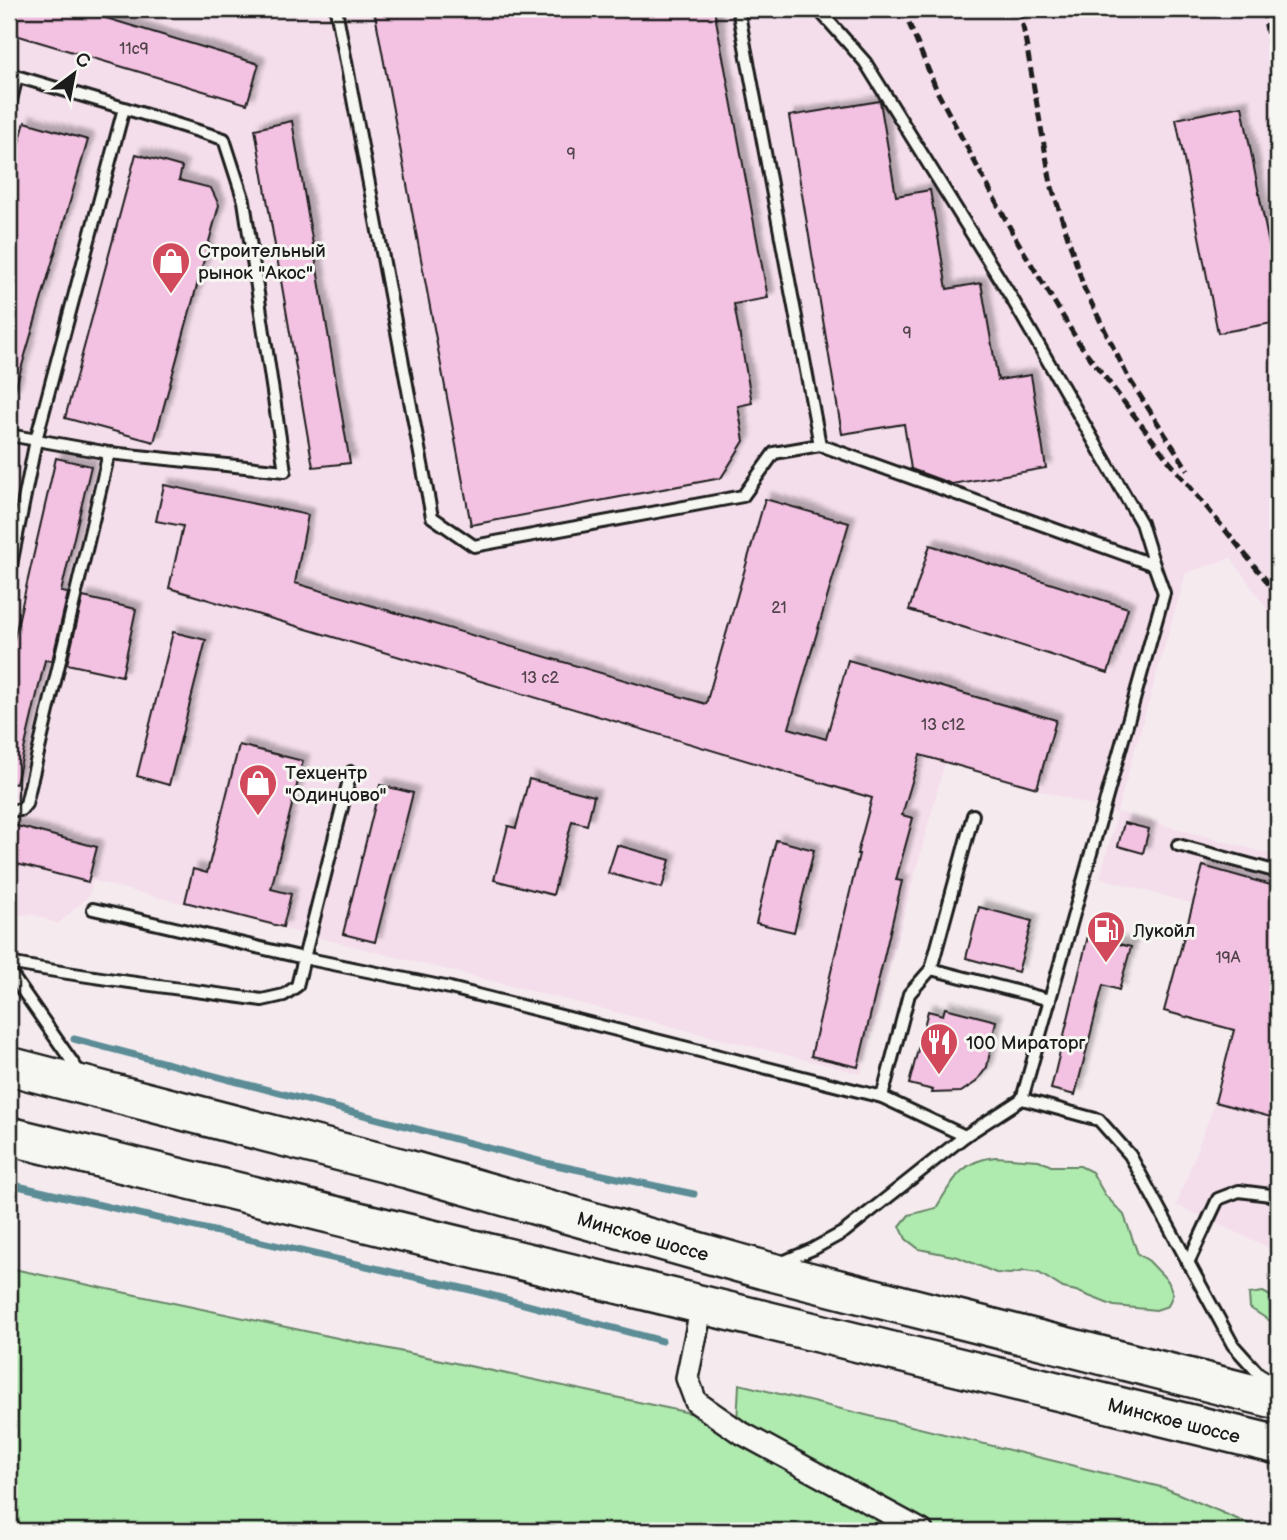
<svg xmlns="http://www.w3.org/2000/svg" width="1287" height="1540" font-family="'Balsamiq Sans',sans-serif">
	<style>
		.built { fill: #f4deeb }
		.green { fill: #afeaaf; stroke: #668366; stroke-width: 2 }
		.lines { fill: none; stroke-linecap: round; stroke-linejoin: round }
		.stream { stroke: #5c8c95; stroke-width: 7 }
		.building { fill: #f3c1e1; stroke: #1c1c1c; stroke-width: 2; filter: url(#shadow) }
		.service-casing { stroke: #1c1c1c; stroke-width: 16 }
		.minor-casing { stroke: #1c1c1c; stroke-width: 26 }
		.trunk-casing { stroke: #1c1c1c; stroke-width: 42 }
		.service { stroke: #f6f6f2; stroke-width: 10 }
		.minor { stroke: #f6f6f2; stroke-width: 21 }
		.trunk { stroke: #f6f6f2; stroke-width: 37 }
		.rail { stroke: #1c1c1c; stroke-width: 5; stroke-dasharray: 10 5; stroke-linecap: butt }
		.labels { text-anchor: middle; stroke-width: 6; stroke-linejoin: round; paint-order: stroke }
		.number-label { font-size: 16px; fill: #52454d }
		.poi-label { font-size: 19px; fill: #1c1c1c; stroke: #f6f6f2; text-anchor: start }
		.street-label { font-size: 19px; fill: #1c1c1c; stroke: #f6f6f2 }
	</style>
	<defs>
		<filter id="shadow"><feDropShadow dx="6" dy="-6" stdDeviation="2" flood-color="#0004"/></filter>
	</defs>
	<rect width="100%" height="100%" fill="#f5ebef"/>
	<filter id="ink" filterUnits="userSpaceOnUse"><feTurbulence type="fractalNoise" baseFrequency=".0143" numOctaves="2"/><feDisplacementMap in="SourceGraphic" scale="14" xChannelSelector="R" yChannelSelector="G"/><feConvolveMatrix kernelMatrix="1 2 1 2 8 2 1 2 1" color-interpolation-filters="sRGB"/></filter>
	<g filter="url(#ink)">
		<path class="built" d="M9 9H1278V625L1231 558 1186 573 1117 812 1278 856V1252L1176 1205 1215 1102 1234 1031 1164 1011 1193 904 1100 878 1117 813 945 763 861 1074 93 881 89 896 58 924 32 914 9 916Z"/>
		<g class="green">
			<path d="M995 1157 1039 1160 1051 1166H1080L1092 1172 1105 1195 1124 1215 1138 1254 1149 1261 1168 1281 1173 1294 1168 1306 1156 1310 1114 1306 1076 1291 1063 1288 1039 1273 1024 1271 1010 1274 996 1273 958 1257 919 1249 906 1239 900 1226 909 1215 936 1208C953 1181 960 1161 995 1157Z"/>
			<path d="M9 1268 737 1423 739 1384 1165 1488 1265 1531H9Z"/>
			<path d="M1263 1292 1278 1300V1326L1250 1308 1249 1294Z"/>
		</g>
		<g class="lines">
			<g class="stream">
				<path d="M74 1039 546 1163 694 1194"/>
				<path d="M9 1184 475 1291 662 1341"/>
			</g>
		</g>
		<g class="building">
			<path d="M9 9H76L259 64 247 104 9 33Z"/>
			<path d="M374 9H714L768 298 734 304 752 403 738 406 744 441 721 478 471 525Z"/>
			<path d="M880 101 896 196 930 190 947 289 981 283 998 380 1031 375 1046 468 952 484 911 469 904 424 842 434 789 116Z"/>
			<path d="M1242 106 1278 291V322L1218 333 1176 119Z"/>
			<path d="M292 121 350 463 313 467 255 129Z"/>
			<path d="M25 122 88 140 14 393 9 392V178Z"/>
			<path d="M136 154 182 167 179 180 211 188 219 205 154 442 65 418Z"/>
			<path d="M56 458 91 466 61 592 68 593 52 661 45 660 16 784 9 783V661Z"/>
			<path d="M164 485 308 515 295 583 706 704 765 499 849 523 789 728 826 739 848 660 1056 720 1037 788 920 755 902 815 913 818 896 880 902 881 858 1067 811 1056 859 854H857L872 798 169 588 183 526 156 521Z"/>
			<path d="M930 545 1128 608 1108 673 909 610Z"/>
			<path d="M83 597 136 609 122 676 67 664Z"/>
			<path d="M173 632 206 640 169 785 137 776Z"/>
			<path d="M239 745 303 761 271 889 291 894 283 927 185 902 193 869 207 873Z"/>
			<path d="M529 779 594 796 587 825 572 821 553 895 494 880 508 826 516 828Z"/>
			<path d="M380 785 413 793 375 942 343 934Z"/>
			<path d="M1124 823 1149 829 1143 853 1118 846Z"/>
			<path d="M9 824 97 847 88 882 9 862Z"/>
			<path d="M776 840 814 850 794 932 756 923Z"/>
			<path d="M617 845 670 860 662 888 608 873Z"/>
			<path d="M1203 866 1278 887V1119L1215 1102 1234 1030 1164 1011Z"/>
			<path d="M979 907 1032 921 1018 972 966 958Z"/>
			<path d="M1088 936 1131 947 1119 990 1103 985 1075 1095 1051 1089Z"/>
			<path d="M945 1008 996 1021 987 1067 976 1082 961 1092 932 1093 933 1090 909 1084 928 1011 943 1015Z"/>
		</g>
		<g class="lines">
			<defs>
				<g id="service">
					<path d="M336 9 432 517 474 546 743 496 774 453 820 445 1154 565 1164 593 1022 1099"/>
					<path d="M738 9 820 445"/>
					<path d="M818 9 865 62 1011 297 1141 523 1154 565"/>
					<path d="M9 74 124 108 36 440 9 575"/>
					<path d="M9 108 17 76"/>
					<path d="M9 435 109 453 285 471 244 201 224 139 124 108"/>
					<path d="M9 810H21L26 804 109 453"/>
					<path d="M1178 845 1278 872"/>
					<path d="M93 909 304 958 450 988 882 1097 965 1136"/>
					<path d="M9 963C93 979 178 988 262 1000L284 995 297 986 351 772"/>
					<path d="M931 969 973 815"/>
					<path d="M9 971 82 1076"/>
					<path d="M882 1097 909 994 931 969 1050 1000"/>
					<path d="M780 1263 813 1249 844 1232 965 1136 1022 1099 1099 1120 1130 1155 1233 1345 1259 1374 1278 1385"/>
					<path d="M1188 1263 1218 1199 1239 1191 1278 1196"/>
				</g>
				<path id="minor" d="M702 1305 687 1378 696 1402 738 1431 922 1531"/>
				<g id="trunk">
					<path d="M9 1066 407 1169 764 1270 1278 1400"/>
					<path d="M9 1136 1278 1445"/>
				</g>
			</defs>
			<use href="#service" class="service-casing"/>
			<use href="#minor" class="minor-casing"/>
			<use href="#trunk" class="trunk-casing"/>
			<use href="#service" class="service"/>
			<use href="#minor" class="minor"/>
			<use href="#trunk" class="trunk"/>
			<g class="rail">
				<path d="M903 9 938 93 1015 237 1079 343 1168 460 1266 580 1278 600"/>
				<path d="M1020 9 1051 184 1084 288 1128 377 1188 470"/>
				<path d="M1263 9 1278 91"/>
				<path d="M1278 9V10"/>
			</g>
		</g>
	</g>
	<defs>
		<symbol id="shop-pin" viewBox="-11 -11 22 30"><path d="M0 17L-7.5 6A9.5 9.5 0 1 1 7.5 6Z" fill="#d1495b" stroke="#f6f6f2"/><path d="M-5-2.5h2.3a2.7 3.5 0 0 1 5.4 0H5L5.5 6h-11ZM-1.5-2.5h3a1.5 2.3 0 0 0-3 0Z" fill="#fff"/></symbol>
		<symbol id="fuel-pin" viewBox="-11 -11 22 30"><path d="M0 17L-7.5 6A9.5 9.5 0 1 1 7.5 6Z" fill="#d1495b" stroke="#f6f6f2"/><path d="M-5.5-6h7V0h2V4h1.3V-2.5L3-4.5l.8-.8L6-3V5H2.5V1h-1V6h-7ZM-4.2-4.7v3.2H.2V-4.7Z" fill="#fff"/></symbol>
		<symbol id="restaurant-pin" viewBox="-11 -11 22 30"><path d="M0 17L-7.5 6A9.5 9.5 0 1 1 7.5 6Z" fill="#d1495b" stroke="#f6f6f2"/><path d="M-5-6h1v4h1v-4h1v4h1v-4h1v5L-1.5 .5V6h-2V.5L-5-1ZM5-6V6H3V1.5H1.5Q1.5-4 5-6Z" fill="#fff"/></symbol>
	</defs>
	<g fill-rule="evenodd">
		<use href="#shop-pin" x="149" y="239" width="44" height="60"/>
		<use href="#shop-pin" x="236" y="761" width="44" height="60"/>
		<use href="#fuel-pin" x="1084" y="908" width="44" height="60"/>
		<use href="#restaurant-pin" x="917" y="1020" width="44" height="60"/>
	</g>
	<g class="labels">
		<g class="number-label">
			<text x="134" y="54">11с9</text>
			<text x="571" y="159">9</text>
			<text x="907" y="338">9</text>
			<text x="779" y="613">21</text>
			<text x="540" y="683">13 с2</text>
			<text x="943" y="730">13 с12</text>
			<text x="1228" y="963">19А</text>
		</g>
		<g class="poi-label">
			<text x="198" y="257">Строительный<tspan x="198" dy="22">рынок "Акос"</tspan></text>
			<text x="285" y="779">Техцентр<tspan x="285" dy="22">"Одинцово"</tspan></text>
			<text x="1133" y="937">Лукойл</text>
			<text x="966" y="1049">100 Мираторг</text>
		</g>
		<g class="street-label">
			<text transform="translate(643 1236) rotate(16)" y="7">Минское шоссе</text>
			<text transform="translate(1174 1420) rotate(14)" y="7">Минское шоссе</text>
		</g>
	</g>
	<rect width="1287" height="1540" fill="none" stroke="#f6f6f2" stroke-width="35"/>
	<rect x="18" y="18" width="1252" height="1505" fill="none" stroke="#1c1c1c" stroke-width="2.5" filter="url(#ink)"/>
	<g transform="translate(74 74) rotate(32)" stroke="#f6f6f2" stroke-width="5" paint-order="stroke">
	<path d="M0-5L12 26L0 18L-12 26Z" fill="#1c1c1c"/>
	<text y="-10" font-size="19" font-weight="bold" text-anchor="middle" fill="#1c1c1c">С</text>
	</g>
</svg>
